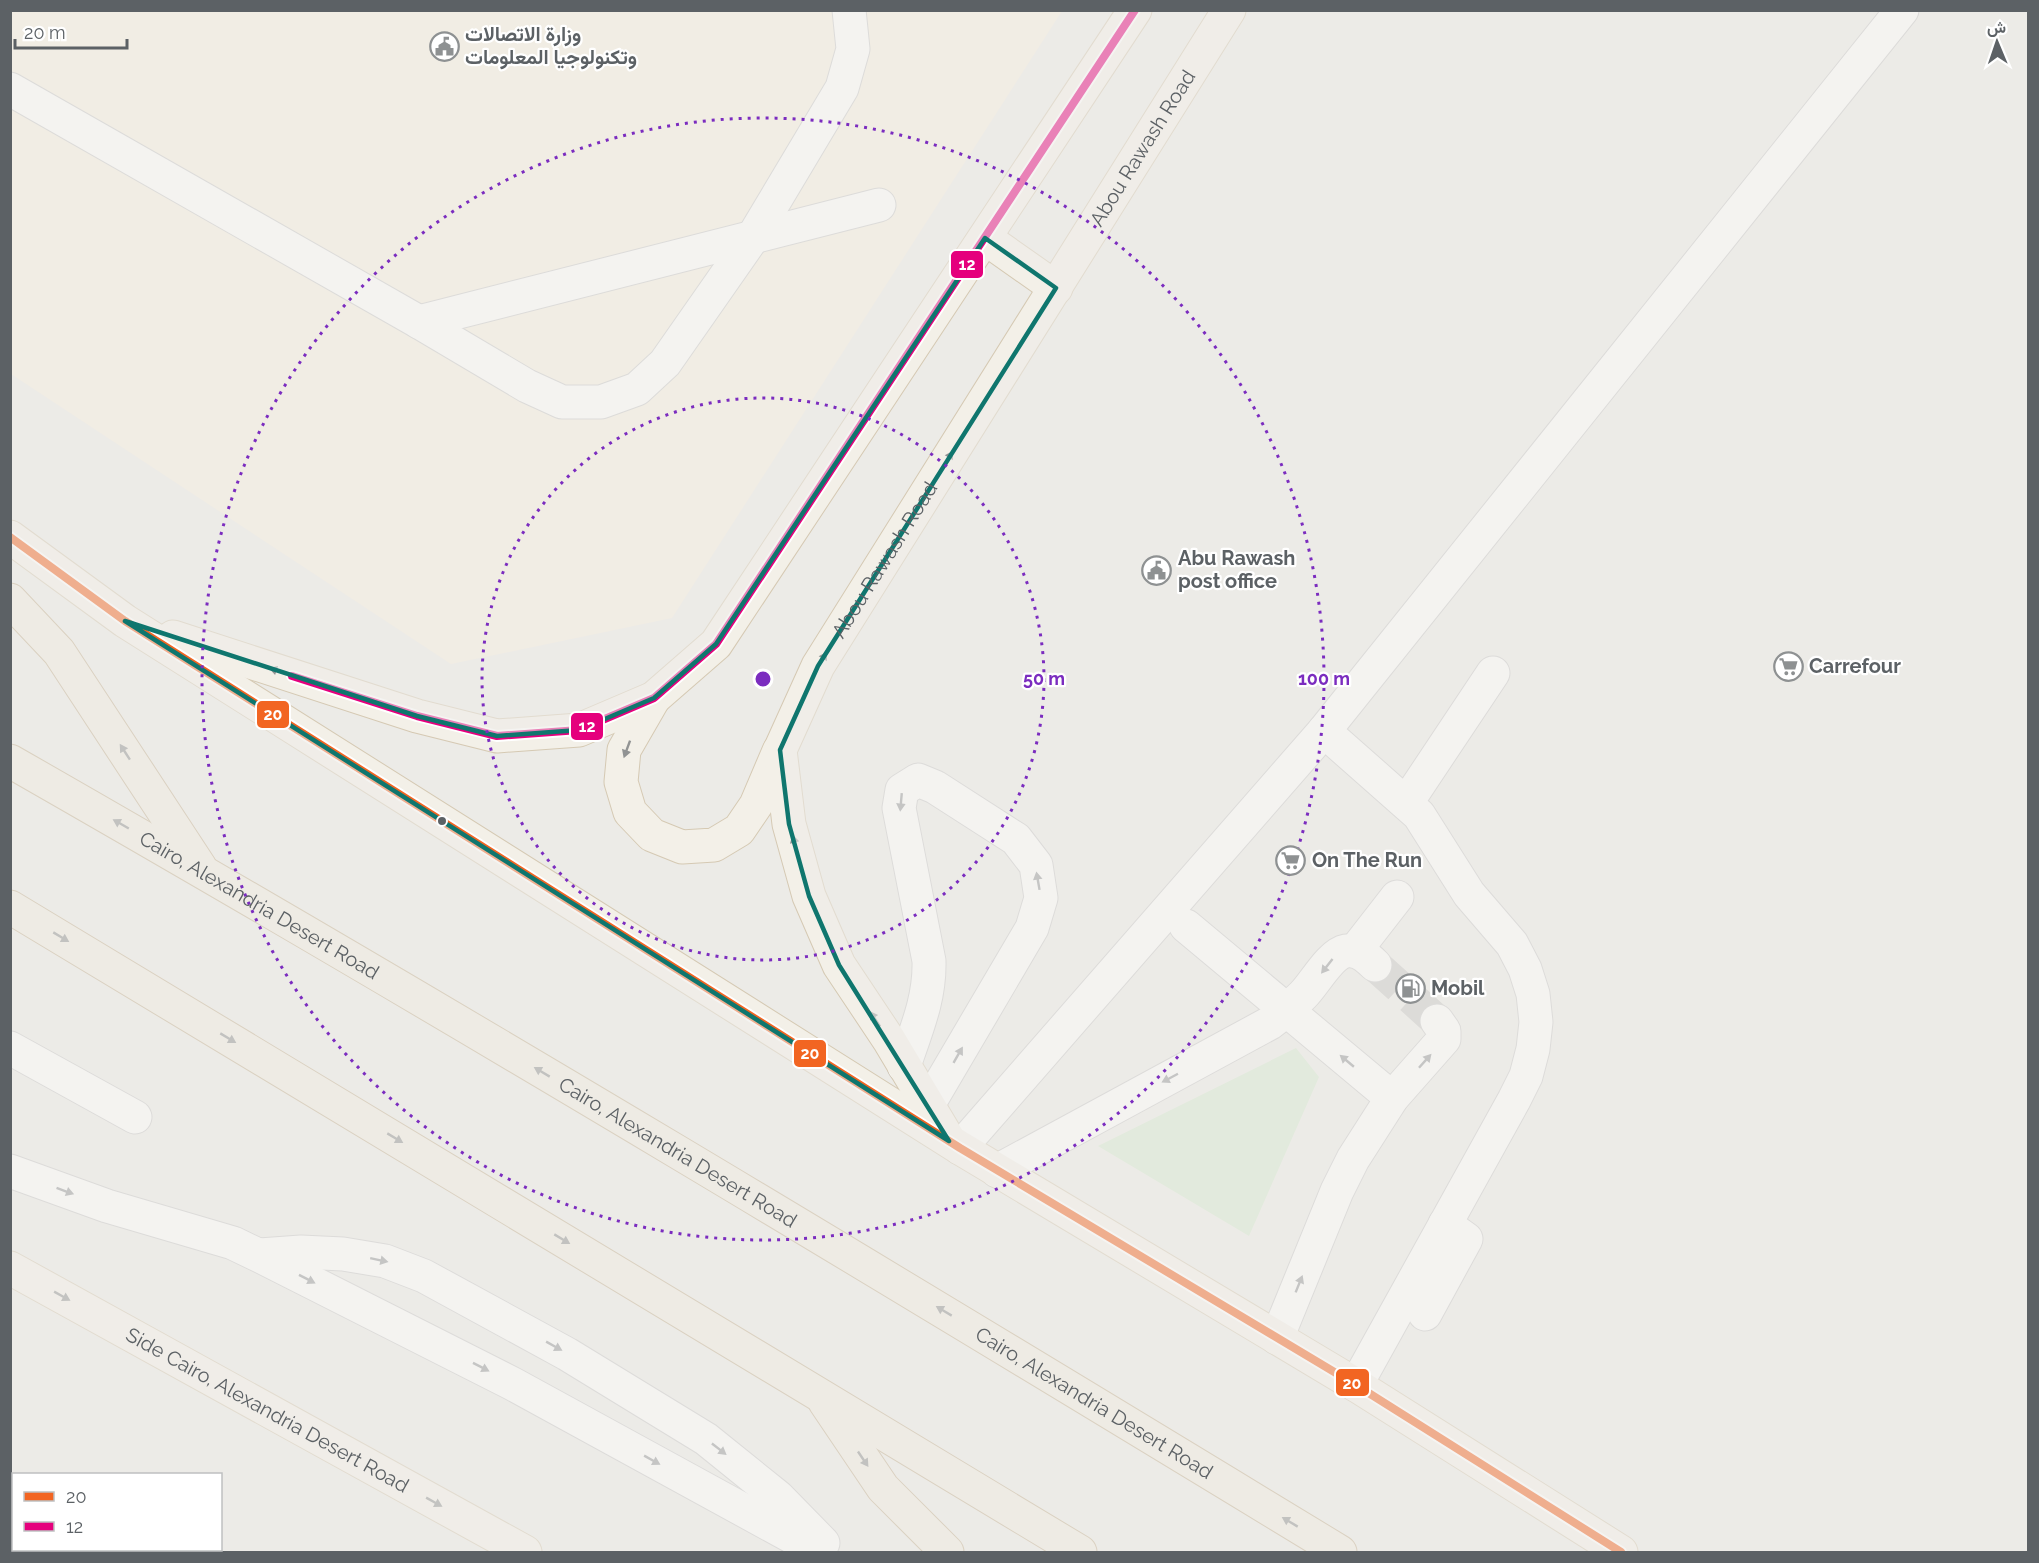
<svg xmlns="http://www.w3.org/2000/svg" width="2039" height="1563" font-family="Raleway,Vazirmatn,sans-serif">
	<style>
		.commercial { fill: #f6efdf }
		.green { fill: #d5e9d0 }
		.lines { fill: none; stroke-linecap: round; stroke-linejoin: round }
		.minor-tunnel { stroke: #c8c8c6; stroke-width: 33; stroke-dasharray: 33 16; stroke-linecap: butt }
		.minor-casing { stroke: #c9c9c9; stroke-width: 35 }
		.major-casing { stroke: #d5c9b3; stroke-width: 35 }
		.highway-casing { stroke: #c4b293; stroke-width: 35 }
		.minor { stroke: #fcfcfb; stroke-width: 33 }
		.major { stroke: #f3f0e8; stroke-width: 33 }
		.highway { stroke: #efebe1; stroke-width: 33 }
		.bus-1-casing { stroke: #fff; stroke-width: 12 }
		.bus-2-casing { stroke: #fff; stroke-width: 12 }
		.bus-1 { stroke: #f26522; stroke-width: 8 }
		.bus-2 { stroke: #e5007d; stroke-width: 8 }
		.oneway { fill: #919393 }
		.oneway2 { fill: #8f9190 }
		.oneway3 { fill: #94979a }
		.marked { fill: none; stroke: #0f766e; stroke-width: 4.5; stroke-linejoin: round }
		.ring { fill: none; stroke: #7b2cbf; stroke-width: 3; stroke-dasharray: 3 6 }
		.bus-dot { fill: #5c6165; stroke: #fff; stroke-width: 2 }
		.labels { text-anchor: middle; stroke-width: 4.5; stroke-linejoin: round; paint-order: stroke }
		.poi-label { font-size: 20px; font-weight: bold; fill: #5c6165; stroke: #fff; text-anchor: start }
		.street-label { font-size: 20px; fill: #5c6165; stroke: #fff }
		.centre { fill: #7b2cbf; stroke: #fff; stroke-width: 3 }
		.ring-label { font-size: 18px; text-anchor: middle; font-weight: bold; fill: #7b2cbf; stroke: #fff; stroke-width: 4.5; stroke-linejoin: round; paint-order: stroke }
		.line-badge { stroke: #fff; stroke-width: 2 }
		.badge-label { font-size: 16px; text-anchor: middle; font-weight: bold; fill: #fff }
	</style>
	<rect width="100%" height="100%" fill="#ecebe7"/>
	<path class="commercial" d="M10 11H1062L672 618 451 664 11 374Z"/>
	<path class="green" d="M1296 1048 1319 1077 1249 1236 1098 1146Z"/>
	<g class="lines">
		<path class="minor-tunnel" d="M1375 965 1437 1021"/>
		<defs>
			<g id="minor">
				<path d="M10 89 419 322 527 386 562 402H601L637 389 665 363 753 237 842 88 853 49 849 10"/>
				<path d="M419 322 879 205"/>
				<path d="M1324 731 1419 815 1469 894 1512 944 1525 969 1533 994 1536 1022 1533 1049 1526 1076 1514 1100 1356 1385"/>
				<path d="M1407 802 1493 673"/>
				<path d="M1186 926 1392 1098"/>
				<path d="M1355 951 1397 897"/>
				<path d="M10 1048 135 1117"/>
				<path d="M904 1066C916 1030 930 999 929 961L899 808 902 790 918 780 935 787 1016 839 1036 865 1041 898 1032 928 928 1105"/>
				<path d="M960 1148 1324 731 1902 10"/>
				<path d="M10 1171 107 1206 233 1243 258 1255 513 1384 820 1552"/>
				<path d="M997 1171 1270 1023C1282 1014 1293 1005 1303 995 1315 983 1330 954 1346 951 1358 949 1367 957 1375 965"/>
				<path d="M260 1255 301 1252 343 1254 385 1261 424 1276 567 1354 706 1439 778 1497 823 1543"/>
				<path d="M1425 1314 1466 1239 1445 1224"/>
				<path d="M1277 1338 1337 1191 1353 1159 1392 1098 1444 1039V1031L1437 1021"/>
			</g>
			<g id="major">
				<path d="M985 238 1056 288"/>
				<path d="M10 537 125 621 960 1148 1356 1385 1621 1552"/>
				<path d="M173 637 417 716 497 736 579 730 654 698 716 644 1135 10"/>
				<path d="M654 698 624 750 621 782 630 812 652 835 682 847 714 845 739 830 756 805 779 751"/>
				<path id="s1" d="M947 1137 889 1040 839 965 809 896 789 824 780 750 818 666 1229 10"/>
				<path id="s2" d="M10 1268 525 1552"/>
			</g>
			<g id="highway">
				<path d="M10 600 59 652 200 867"/>
				<path id="s3" d="M10 761C458 1017 899 1284 1340 1552"/>
				<path d="M10 907 1080 1552"/>
				<path d="M825 1402 883 1488 947 1552"/>
			</g>
		</defs>
		<use href="#minor" class="minor-casing"/>
		<use href="#major" class="major-casing"/>
		<use href="#highway" class="highway-casing"/>
		<use href="#minor" class="minor"/>
		<use href="#major" class="major"/>
		<use href="#highway" class="highway"/>
		<defs>
			<path id="bus-1" d="M10 537 125 621 960 1148 1356 1385 1621 1552"/>
			<path id="bus-2" d="M292 676 417 716 497 736 579 730 654 698 716 644 1135 10"/>
		</defs>
		<use href="#bus-1" class="bus-1-casing"/>
		<use href="#bus-2" class="bus-2-casing"/>
		<use href="#bus-1" class="bus-1"/>
		<use href="#bus-2" class="bus-2"/>
	</g>
	<defs><path id="oneway-solid" d="M-6-.8H1V-3.2L6.5 0L1 3.2V.8H-6Z" transform="scale(1.5)"/></defs>
	<g class="oneway">
		<use href="#oneway-solid" transform="translate(948 459) rotate(-58)"/>
		<use href="#oneway-solid" transform="translate(822 660) rotate(-59)"/>
		<use href="#oneway-solid" transform="translate(278 671) rotate(-162)"/>
		<use href="#oneway-solid" transform="translate(627 749) rotate(110)"/>
		<use href="#oneway-solid" transform="translate(795 844) rotate(-105)"/>
		<use href="#oneway-solid" transform="translate(875 1019) rotate(-124)"/>
		<use href="#oneway-solid" transform="translate(62 1296) rotate(29)"/>
		<use href="#oneway-solid" transform="translate(434 1502) rotate(29)"/>
	</g>
	<g class="oneway2">
		<use href="#oneway-solid" transform="translate(125 752) rotate(-123)"/>
		<use href="#oneway-solid" transform="translate(121 824) rotate(-150)"/>
		<use href="#oneway-solid" transform="translate(61 937) rotate(31)"/>
		<use href="#oneway-solid" transform="translate(228 1038) rotate(31)"/>
		<use href="#oneway-solid" transform="translate(542 1072) rotate(-149)"/>
		<use href="#oneway-solid" transform="translate(395 1138) rotate(31)"/>
		<use href="#oneway-solid" transform="translate(562 1239) rotate(31)"/>
		<use href="#oneway-solid" transform="translate(944 1311) rotate(-149)"/>
		<use href="#oneway-solid" transform="translate(863 1459) rotate(56)"/>
		<use href="#oneway-solid" transform="translate(1290 1522) rotate(-149)"/>
	</g>
	<g class="oneway3">
		<use href="#oneway-solid" transform="translate(901 802) rotate(95)"/>
		<use href="#oneway-solid" transform="translate(1038 881) rotate(-100)"/>
		<use href="#oneway-solid" transform="translate(1327 966) rotate(128)"/>
		<use href="#oneway-solid" transform="translate(958 1055) rotate(-60)"/>
		<use href="#oneway-solid" transform="translate(1347 1061) rotate(-140)"/>
		<use href="#oneway-solid" transform="translate(1425 1061) rotate(-48)"/>
		<use href="#oneway-solid" transform="translate(1170 1078) rotate(152)"/>
		<use href="#oneway-solid" transform="translate(65 1191) rotate(20)"/>
		<use href="#oneway-solid" transform="translate(379 1260) rotate(12)"/>
		<use href="#oneway-solid" transform="translate(307 1279) rotate(27)"/>
		<use href="#oneway-solid" transform="translate(1299 1284) rotate(-68)"/>
		<use href="#oneway-solid" transform="translate(554 1346) rotate(29)"/>
		<use href="#oneway-solid" transform="translate(481 1367) rotate(27)"/>
		<use href="#oneway-solid" transform="translate(719 1449) rotate(38)"/>
		<use href="#oneway-solid" transform="translate(652 1460) rotate(29)"/>
	</g>
	<path d="M0 0H2039V1563H0ZM985 238 1056 288 818 666 780 750 789 824 809 896 839 965 949 1141 125 621 417 716 497 736 579 730 654 698 716 644Z" fill="#ecebe7" fill-opacity=".55" fill-rule="evenodd"/>
	<path class="marked" d="M985 238 1056 288 818 666 780 750 789 824 809 896 839 965 949 1141 125 621 417 716 497 736 579 730 654 698 716 644Z"/>
	<g class="ring">
		<circle cx="763" cy="679" r="281"/>
		<circle cx="763" cy="679" r="561"/>
	</g>
	<defs>
		<symbol id="civic-ring" viewBox="-11 -11 22 22"><circle r="9.5" fill="#fff" stroke="#8e9192" stroke-width="1.5"/><path d="M-.6-6.5H3V-4.5H.6V-3L4-1V1h2V6H-6V1h2V-1L-.6-3ZM-1.2 2.5V6h2.4V2.5Z" fill="#8e9192"/></symbol>
		<symbol id="supermarket-ring" viewBox="-11 -11 22 22"><circle r="9.5" fill="#fff" stroke="#8e9192" stroke-width="1.5"/><path d="M-6-5.5h2.5l.6 2H6L4.5 2H-2.5L-4.4-4H-6ZM-1.5 3.2a1.3 1.3 0 1 0 .1 0ZM3 3.2a1.3 1.3 0 1 0 .1 0Z" fill="#8e9192"/></symbol>
		<symbol id="fuel-ring" viewBox="-11 -11 22 22"><circle r="9.5" fill="#fff" stroke="#8e9192" stroke-width="1.5"/><path d="M-5.5-6h7V0h2V4h1.3V-2.5L3-4.5l.8-.8L6-3V5H2.5V1h-1V6h-7ZM-4.2-4.7v3.2H.2V-4.7Z" fill="#8e9192"/></symbol>
	</defs>
	<g fill-rule="evenodd">
		<use href="#civic-ring" x="428" y="30" width="33" height="33"/>
		<use href="#civic-ring" x="1140" y="554" width="33" height="33"/>
		<use href="#supermarket-ring" x="1772" y="650" width="33" height="33"/>
		<use href="#supermarket-ring" x="1274" y="844" width="33" height="33"/>
		<use href="#fuel-ring" x="1394" y="972" width="33" height="33"/>
	</g>
	<circle class="bus-dot" cx="442" cy="821" r="5"/>
	<g class="labels">
		<g class="poi-label">
			<text x="465" y="41">وزارة الاتصالات<tspan x="465" dy="23">وتكنولوجيا المعلومات</tspan></text>
			<text x="1178" y="565">Abu Rawash<tspan x="1178" dy="23">post office</tspan></text>
			<text x="1809" y="673">Carrefour</text>
			<text x="1312" y="867">On The Run</text>
			<text x="1431" y="995">Mobil</text>
		</g>
		<g class="street-label">
			<text dy="7" stroke="none"><textPath href="#s1" startOffset="1131">Abou Rawash Road</textPath></text>
			<text dy="7" stroke="none"><textPath href="#s1" startOffset="645">Abou Rawash Road</textPath></text>
			<text dy="7" stroke="none"><textPath href="#s3" startOffset="288">Cairo, Alexandria Desert Road</textPath></text>
			<text dy="7" stroke="none"><textPath href="#s3" startOffset="774">Cairo, Alexandria Desert Road</textPath></text>
			<text dy="7" stroke="none"><textPath href="#s3" startOffset="1260">Cairo, Alexandria Desert Road</textPath></text>
			<text dy="7" stroke="none"><textPath href="#s2" startOffset="294">Side Cairo, Alexandria Desert Road</textPath></text>
		</g>
	</g>
	<circle cx="763" cy="679" r="9" class="centre"/>
	<g class="ring-label">
		<text x="1044" y="685">50 m</text>
		<text x="1324" y="685">100 m</text>
	</g>
	<g class="line-badge">
		<rect x="950" y="250" width="34" height="29" rx="6" fill="#e5007d"/>
		<rect x="256" y="700" width="34" height="29" rx="6" fill="#f26522"/>
		<rect x="570" y="712" width="34" height="29" rx="6" fill="#e5007d"/>
		<rect x="793" y="1039" width="34" height="29" rx="6" fill="#f26522"/>
		<rect x="1335" y="1368" width="35" height="29" rx="6" fill="#f26522"/>
	</g>
	<g class="badge-label">
		<text x="967" y="270">12</text>
		<text x="273" y="720">20</text>
		<text x="587" y="732">12</text>
		<text x="810" y="1059">20</text>
		<text x="1352" y="1389">20</text>
	</g>
	<rect width="2039" height="1563" fill="none" stroke="#5c6165" stroke-width="24"/>
	<rect x="12" y="1473" width="210" height="78" fill="#ffffff" stroke="#bec0c1" stroke-width="1.5"/>
	<rect x="24" y="1492" width="30" height="9" fill="#f26522" stroke="#bec0c1" stroke-width="1.5"/>
	<text x="66" y="1503" font-size="18" fill="#5c6165">20</text>
	<rect x="24" y="1522" width="30" height="9" fill="#e5007d" stroke="#bec0c1" stroke-width="1.5"/>
	<text x="66" y="1533" font-size="18" fill="#5c6165">12</text>
	<g transform="translate(1997 42) rotate(358)" stroke="#ffffff" stroke-width="4.5" paint-order="stroke">
	<path d="M0-4.5L10 22L0 15L-10 22Z" fill="#5c6165"/>
	<text y="-9" font-size="16" font-weight="bold" text-anchor="middle" fill="#5c6165">ش</text>
	</g>
	<path d="M15 39v9h112v-9" fill="none" stroke="#5c6165" stroke-width="3"/>
	<text x="24" y="39" font-size="18" fill="#5c6165" stroke="#ffffff" stroke-width="4.5" paint-order="stroke">20 m</text>
</svg>
